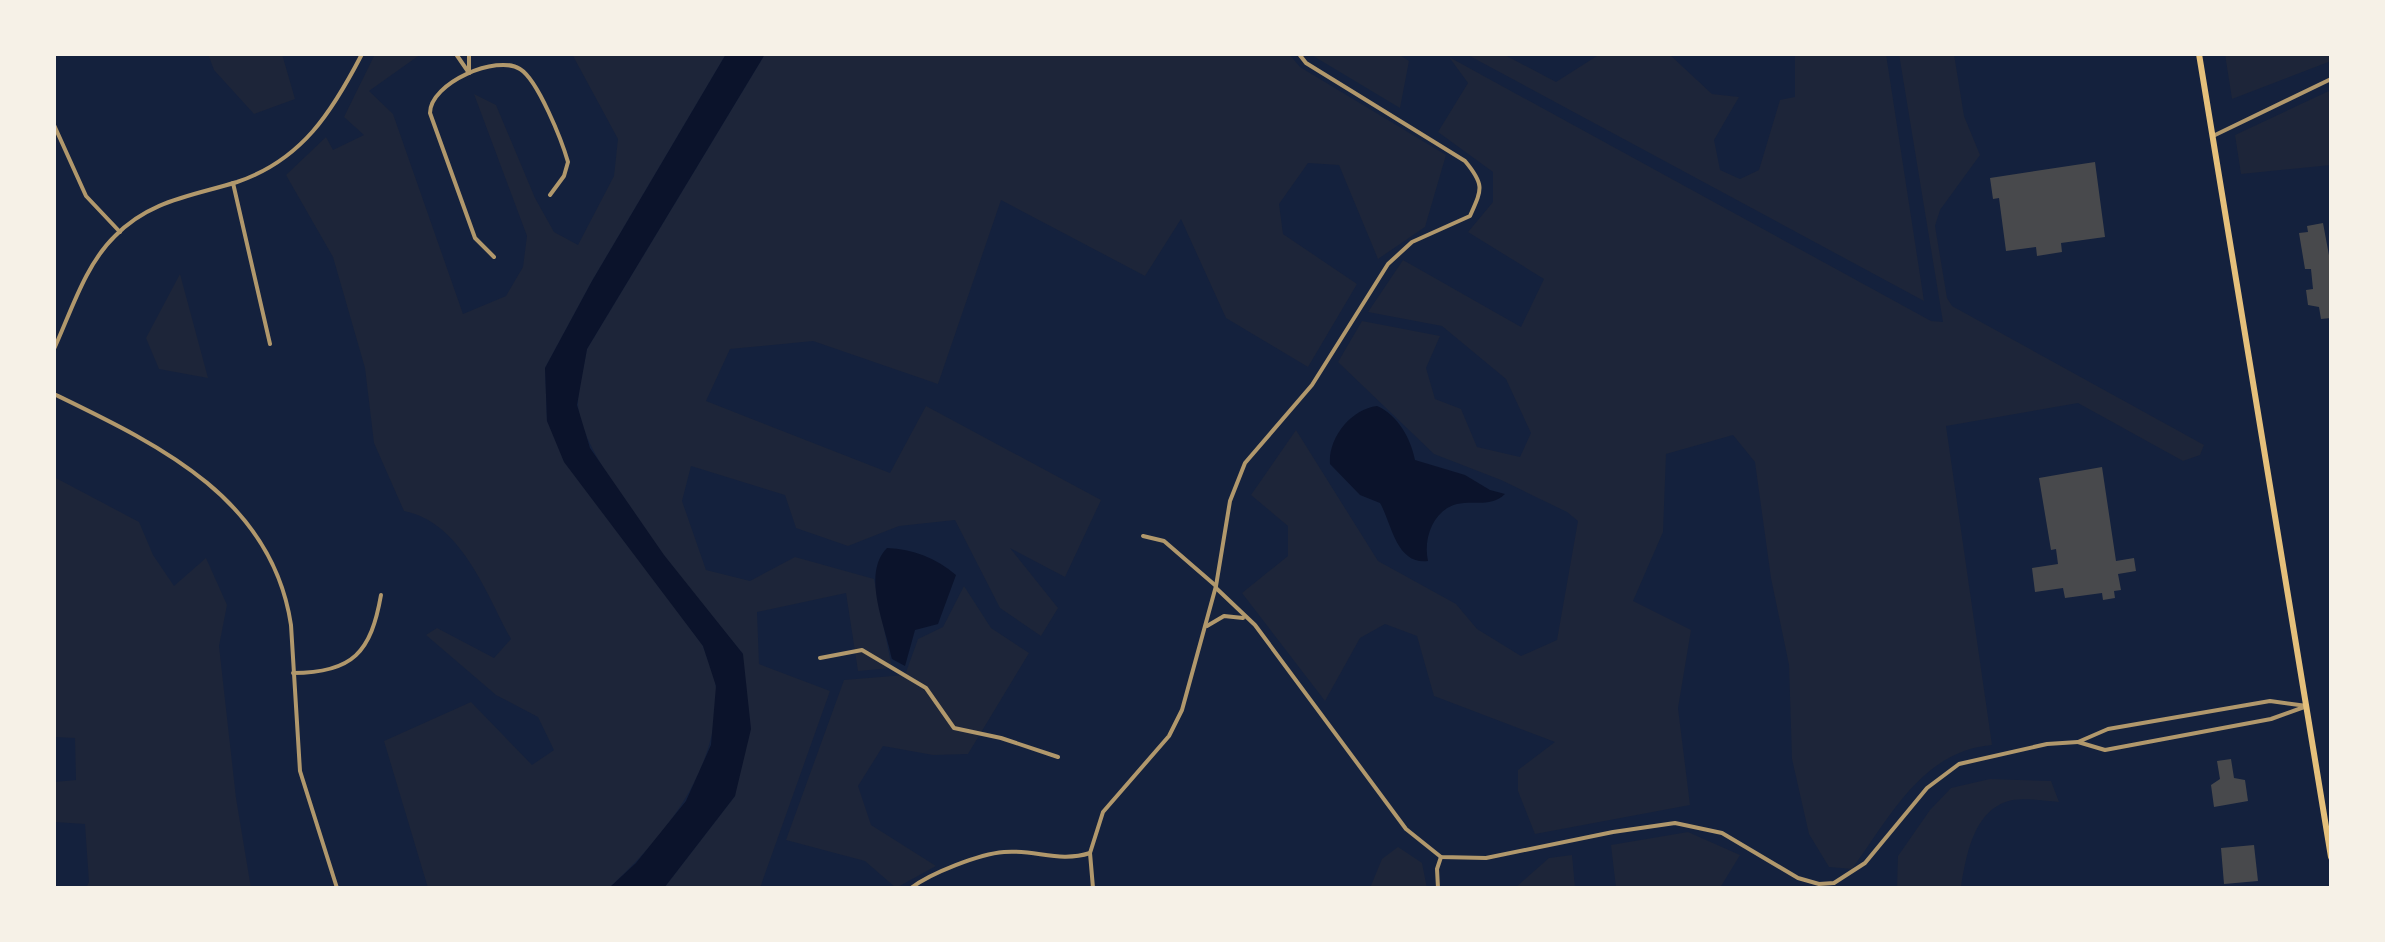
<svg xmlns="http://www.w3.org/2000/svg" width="2385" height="942" font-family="Poppins,sans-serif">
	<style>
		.green { fill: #1d2539 }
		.water { fill: #0b132b }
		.building { fill: #48494c }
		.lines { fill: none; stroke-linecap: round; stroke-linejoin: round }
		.minor { stroke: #b1986c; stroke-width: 4 }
		.secondary { stroke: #e5c07b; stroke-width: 6 }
	</style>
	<rect width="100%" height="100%" fill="#14213d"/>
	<g class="green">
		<path d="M208 54H282L295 99 254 114 214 70Z"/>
		<path d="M375 54H421L369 91 393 114 463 314 506 296 523 267 527 236 474 94 496 105 535 198 554 232 578 245 614 176 618 139 572 54H726L592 281 545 368 547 421 703 646C707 659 715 674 716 688 720 769 665 836 609 888H428L384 741 471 702 532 765 554 750 538 717 496 695 426 635 437 628 494 658 511 639C486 593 461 522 404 511L374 443 365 368 333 257 286 175 326 137 333 150 364 135 344 117Z"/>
		<path d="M765 54H1289L1300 67 1446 155 1425 227 1378 259 1339 165 1308 163 1279 204 1283 234 1357 284 1308 367 1226 318 1181 219 1145 276 1001 200 938 384 813 341 730 349 706 401 890 473 926 406 1101 500 1065 577 1010 548 1058 608 1041 636 1000 608 955 520 899 526 848 546 796 528 785 495 691 466 682 501 706 570 750 581 795 557 874 579 892 668 858 671 846 593 757 612 759 664 830 691 760 888H664L735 796 743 654C705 607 578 459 578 404 578 386 584 366 587 349Z"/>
		<path d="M1310 54H1398L1409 61 1400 108Z"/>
		<path d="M1466 54H1503L1556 82 1600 54H1669L1712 94 1739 97 1714 140 1720 170 1740 179 1759 170 1780 100 1795 97V54H1886L1924 301Z"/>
		<path d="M1899 54H1954L1964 116 1980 155 1940 210 1935 226 1947 298 1952 306 2204 445 2200 455 2183 461 2078 403 1946 426 1992 745C1922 751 1890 817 1852 869L1829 867 1809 834 1792 759 1789 665 1771 578 1755 462 1733 435 1666 454 1663 532 1633 601 1691 630 1678 708 1690 805 1535 834 1518 791V770L1555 742 1434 696 1417 636 1385 624 1360 638 1325 701 1242 593 1288 556V526L1251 495 1296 430 1378 561 1456 604 1477 629 1521 656 1557 640 1578 521 1567 512 1501 480 1434 454 1338 362 1362 321 1440 336 1426 368 1435 399 1461 409 1477 447 1520 457 1531 433 1506 379 1442 326 1368 312 1403 260 1521 327 1544 279 1468 232 1493 202V172L1438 132 1468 83 1449 57 1931 321 1943 322Z"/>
		<path d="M2225 54H2331V61L2232 99Z"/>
		<path d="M2331 90V165L2241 174 2235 135Z"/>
		<path d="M180 274 208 378 159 369 146 338Z"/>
		<path d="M54 477 139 522 153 555 174 586 206 558 227 605 219 646 236 798 251 888H86L89 882 85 824 54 822V782L76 780 75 738 54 737Z"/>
		<path d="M964 586 991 628 1029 653 968 754 933 755 883 746 858 786 871 825 936 866 896 888 865 861 786 840 844 680 905 675 918 639 943 627Z"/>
		<path d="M1990 779 2051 781 2059 802C2045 801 2027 798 2013 800 1974 807 1966 856 1961 888H1897L1898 856 1930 810 1951 788Z"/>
		<path d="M1688 832 1740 855 1720 888H1616L1611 845Z"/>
		<path d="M1398 847 1422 863 1427 888H1370L1382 859Z"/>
		<path d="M1572 855 1575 888H1515L1549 858Z"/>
	</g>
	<g class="water">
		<path d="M726 54H765L587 349 577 405 590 448 664 555 743 654 751 729 735 796 664 888H609L636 863 686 801 711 745 716 686 703 646 564 462 547 421 545 368 592 281Z"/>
		<path d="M1377 406C1398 415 1411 439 1415 460L1465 475 1490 490 1505 494C1490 508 1475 500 1457 504 1433 510 1423 539 1428 561 1396 565 1392 524 1380 503L1360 495 1330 464C1328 438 1351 409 1377 406Z"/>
		<path d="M887 548C913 549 936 558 956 575L938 624 915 630 905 666 892 659C886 627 861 574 887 548Z"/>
	</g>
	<g class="building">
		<path d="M2095 162 2105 237 2061 243 2062 252 2037 256 2036 247 2006 251 1999 198 1993 199 1990 178Z"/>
		<path d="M2323 223 2331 266V318L2321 319 2319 307 2308 305 2306 290 2313 289 2311 269H2305L2299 233 2308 232 2307 226Z"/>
		<path d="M2102 467 2116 561 2134 558 2136 571 2118 574 2121 590 2114 591 2115 598 2103 600 2102 593 2065 598 2063 588 2035 592 2032 568 2058 564 2056 549 2051 550 2039 478Z"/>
		<path d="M2231 759 2234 778 2245 780 2248 801 2214 807 2211 785 2220 779 2217 761Z"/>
		<path d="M2254 845 2258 881 2224 884 2221 848Z"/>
	</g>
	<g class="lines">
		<g class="minor">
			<path d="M456 54 469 73"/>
			<path d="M469 73V54"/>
			<path d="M54 125 86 196 120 232"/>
			<path d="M2213 136 2331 79"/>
			<path d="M233 183 270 344"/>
			<path d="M494 257 475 238 430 113C430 83 497 54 520 69 538 80 562 141 568 162L564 176 550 195"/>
			<path d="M54 349C71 312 85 265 115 236 150 200 192 196 237 182 302 160 332 112 362 54"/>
			<path d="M54 394C159 445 272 498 291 625L300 771 337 888"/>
			<path d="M1143 536 1164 541 1216 586"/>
			<path d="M1216 588 1255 625 1406 829 1441 857 1486 858 1613 832 1675 823 1722 833 1798 878 1819 884 1834 883 1865 863 1927 788 1959 764 2047 744 2078 742"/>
			<path d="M1207 626 1224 616 1243 618"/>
			<path d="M820 658 862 650 926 688 954 728 1001 738 1058 757"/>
			<path d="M293 673C353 673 371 652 381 595"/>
			<path d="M2270 701 2307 706 2271 719 2105 750 2078 742 2108 729Z"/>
			<path d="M911 888C931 873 979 854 1004 852 1035 849 1059 863 1090 853"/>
			<path d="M1093 888 1090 853 1103 812 1169 736 1182 710 1216 586 1230 501 1245 463 1312 385 1388 264 1412 242 1470 216C1482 189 1485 185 1465 161L1306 63 1299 54"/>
			<path d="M1438 888 1437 869 1441 857"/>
		</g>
		<path class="secondary" d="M2199 54 2331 857"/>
	</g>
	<rect width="2385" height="942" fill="none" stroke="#f6f1e7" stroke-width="112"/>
</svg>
